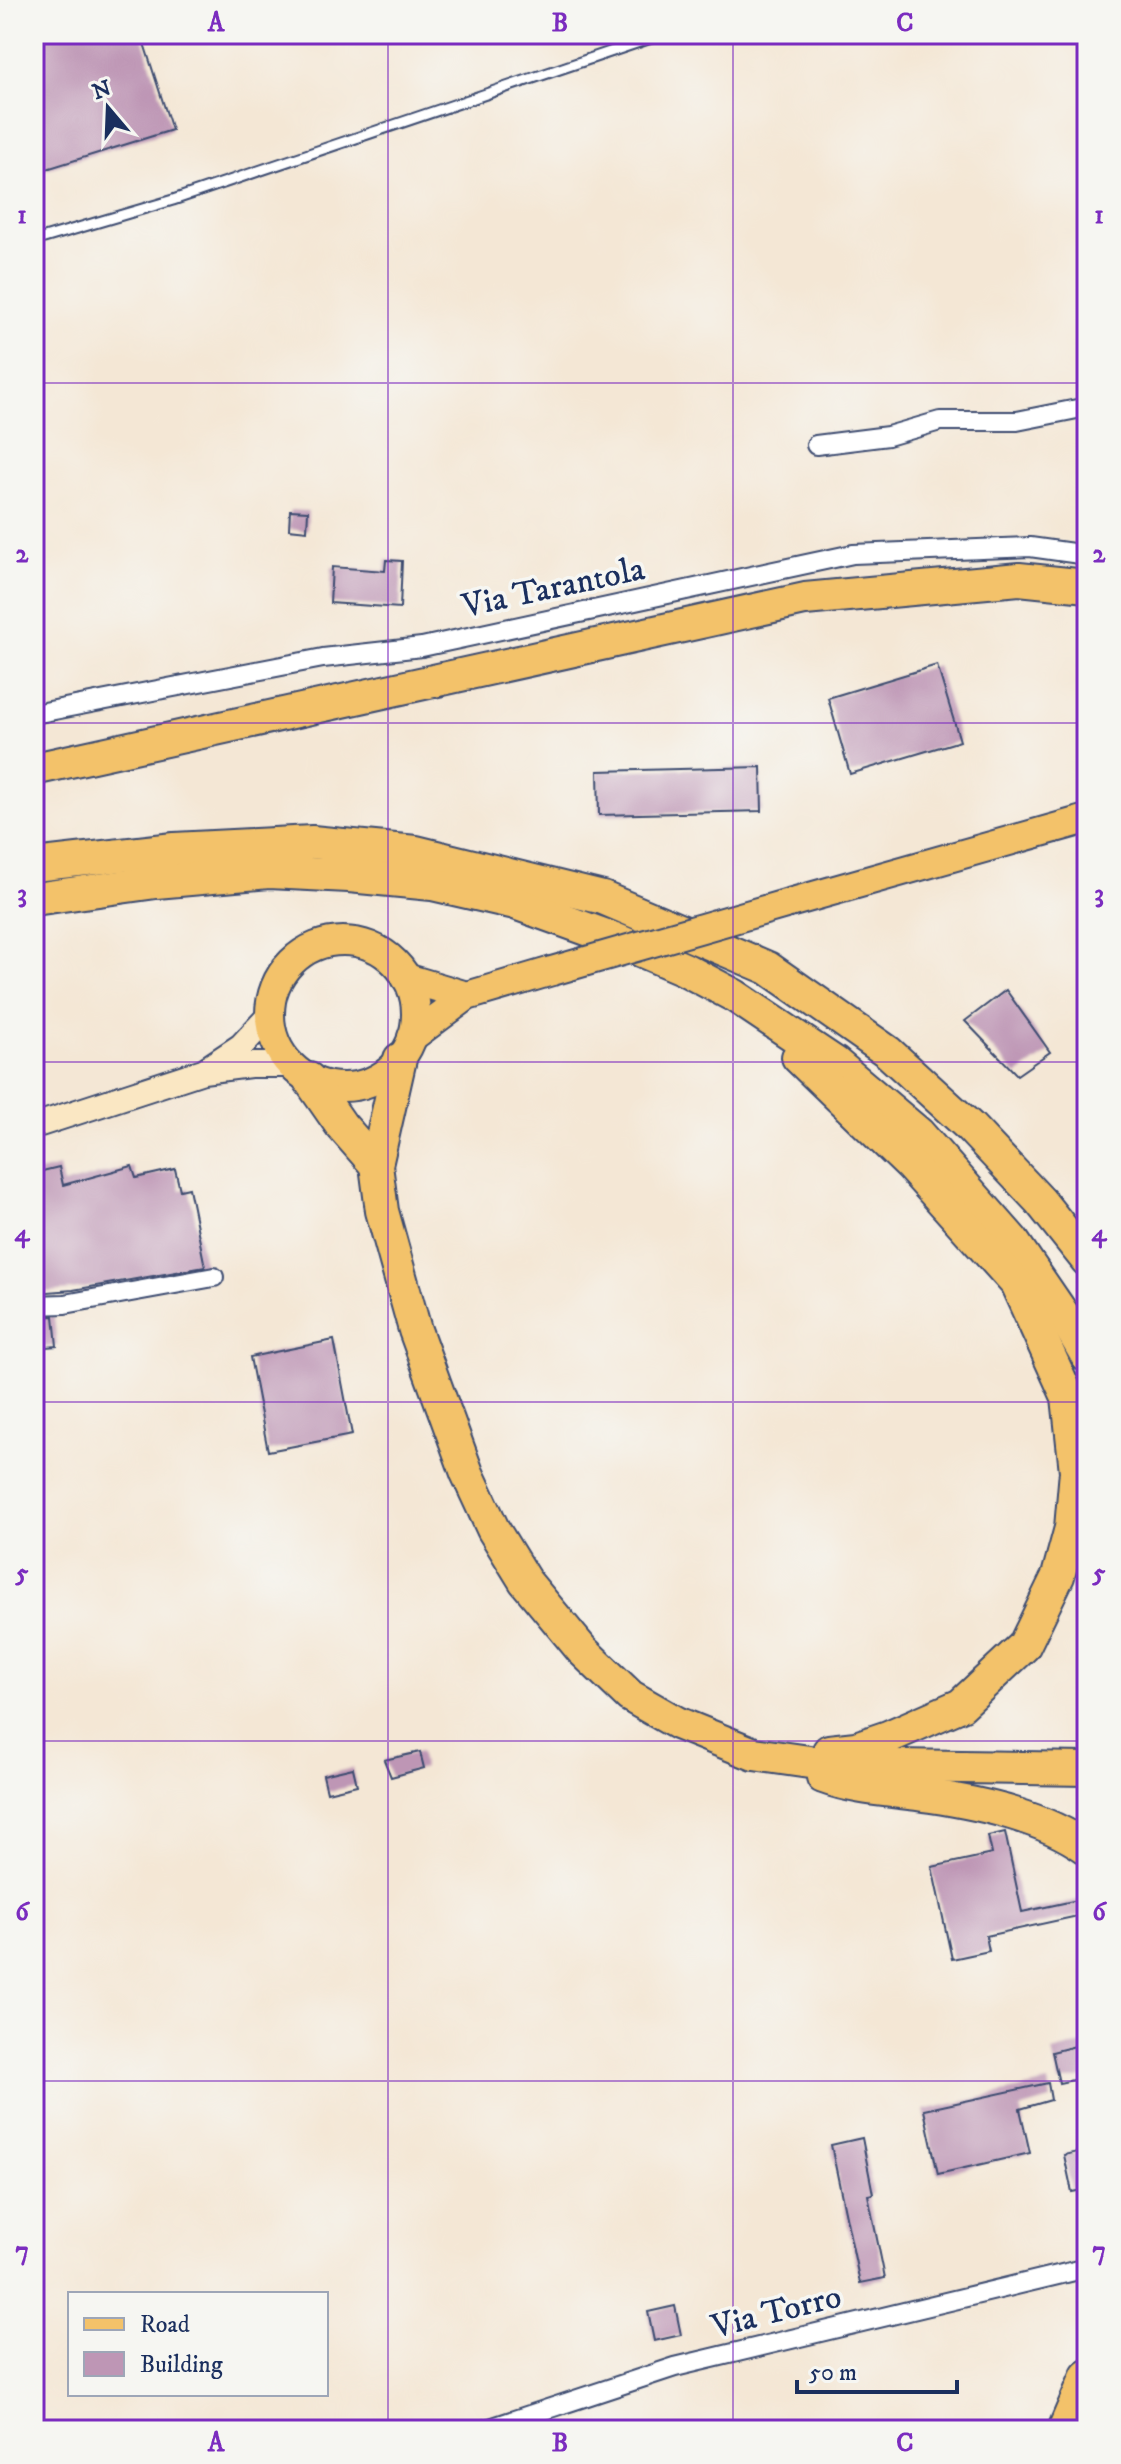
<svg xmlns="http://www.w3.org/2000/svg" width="1121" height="2464" font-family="'IM FELL DW Pica',serif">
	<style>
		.building { fill: #be96b5 }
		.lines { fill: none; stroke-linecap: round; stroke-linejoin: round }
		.lane-casing { stroke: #3c4b70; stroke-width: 13 }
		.street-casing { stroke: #3c4b70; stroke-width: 22 }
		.secondary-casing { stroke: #3c4b70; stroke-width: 28 }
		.primary-casing { stroke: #3c4b70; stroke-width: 32 }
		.highway-casing { stroke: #3c4b70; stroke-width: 36 }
		.lane { stroke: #fff; stroke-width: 9 }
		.street { stroke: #fff; stroke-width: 18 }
		.secondary { stroke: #fae7c3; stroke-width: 24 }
		.primary { stroke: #f3c26a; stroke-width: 28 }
		.highway { stroke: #f3c26a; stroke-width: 32 }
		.primary-bridge-casing { stroke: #3c4b70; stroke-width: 32; stroke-linecap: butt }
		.primary-bridge { stroke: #f3c26a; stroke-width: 28 }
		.grid { fill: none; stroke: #7b2cbf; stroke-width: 2; stroke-opacity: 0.55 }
		.labels { text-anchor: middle; stroke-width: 7; stroke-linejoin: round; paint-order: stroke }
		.street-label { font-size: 34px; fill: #1b2f5e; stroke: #f6f6f2 }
		.neatline { fill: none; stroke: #7b2cbf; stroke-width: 3 }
		.grid-label { font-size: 26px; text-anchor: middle; font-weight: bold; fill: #7b2cbf }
	</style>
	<rect width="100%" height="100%" fill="#f6f6f2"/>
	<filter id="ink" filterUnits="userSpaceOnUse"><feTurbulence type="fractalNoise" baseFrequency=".0125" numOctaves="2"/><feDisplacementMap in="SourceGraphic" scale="16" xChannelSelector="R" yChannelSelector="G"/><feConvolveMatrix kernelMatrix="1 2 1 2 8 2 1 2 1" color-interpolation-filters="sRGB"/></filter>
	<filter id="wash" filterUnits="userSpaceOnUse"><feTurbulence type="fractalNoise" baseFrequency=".006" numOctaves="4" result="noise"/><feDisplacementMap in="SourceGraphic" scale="32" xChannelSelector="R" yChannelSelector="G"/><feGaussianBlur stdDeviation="1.8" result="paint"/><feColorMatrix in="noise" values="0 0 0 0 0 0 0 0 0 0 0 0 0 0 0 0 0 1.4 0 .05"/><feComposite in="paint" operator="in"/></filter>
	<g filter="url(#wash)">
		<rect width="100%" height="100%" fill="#f4e7d5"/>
		<g id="blocks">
			<g class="building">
				<path d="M34 34H141L172 130 34 173Z"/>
				<path d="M290 510 308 511 307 531 289 529Z"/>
				<path d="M386 560 402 561 400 608 330 603 332 567 385 571Z"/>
				<path d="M937 665 960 741 850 774 828 698Z"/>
				<path d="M761 767 762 811 599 815 598 771Z"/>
				<path d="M1006 990 1050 1052 1017 1075 965 1021Z"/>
				<path d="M132 1166 136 1178 175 1169 180 1190 189 1188 205 1267 73 1290 34 1293V1173L59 1167 63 1185Z"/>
				<path d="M54 1316 57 1346 34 1348V1317Z"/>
				<path d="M334 1340 352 1435 268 1451 250 1357Z"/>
				<path d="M420 1752 424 1768 391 1777 384 1760Z"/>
				<path d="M353 1768 357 1785 327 1792 323 1775Z"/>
				<path d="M1005 1832 1022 1912 1087 1898V1914L986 1936 989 1951 952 1959 932 1867 992 1854 988 1836Z"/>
				<path d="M1087 2043V2077L1059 2083 1052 2052Z"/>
				<path d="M1048 2083 1051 2100 1020 2109 1030 2153 938 2174 924 2110Z"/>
				<path d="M862 2138 873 2194 868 2195 885 2278 860 2283 831 2145Z"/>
				<path d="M1087 2150V2189L1072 2192 1064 2155Z"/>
				<path d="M675 2306 681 2335 654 2341 648 2312Z"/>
			</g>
		</g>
	</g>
	<g filter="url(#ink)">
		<use href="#blocks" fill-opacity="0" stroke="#3c4b70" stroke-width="2"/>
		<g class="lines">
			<defs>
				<path id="lane" d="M34 241 173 200 663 34"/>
				<g id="street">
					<path d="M816 445 888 436 940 421H1017L1087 407"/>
					<path d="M34 714 323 658 422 647 853 554 1030 547 1087 555"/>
					<path d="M34 1305 65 1304 214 1277"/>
					<path d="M484 2430 675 2367 1087 2268"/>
				</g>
				<g id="secondary">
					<path d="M208 1068 241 1046 269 1016"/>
					<path d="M34 1126 203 1071 250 1065H290"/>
				</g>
				<g id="primary">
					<path d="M789 903 1087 819"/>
					<circle cx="343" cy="1014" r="73"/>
					<path d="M406 978 467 996"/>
					<path d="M412 1037 467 996 552 971"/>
				</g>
				<g id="highway">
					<path d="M34 769 805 599 1019 579 1087 586"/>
					<path d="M34 865 174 849 312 842 416 852 603 898 768 968 888 1052 970 1127 1040 1201 1087 1260"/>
					<path d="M34 899 156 882 269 872 349 876 432 884 515 903 612 938 684 969 735 996 835 1063 919 1134 1012 1240 1064 1316 1087 1356"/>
					<path d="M798 1057 911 1166 1016 1283 1068 1397 1076 1471 1071 1528 1058 1576 1024 1646 961 1705 888 1737 856 1748 829 1751"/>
					<path d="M400 1059 376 1165 382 1211 415 1330 467 1473 493 1529 525 1581 582 1650 630 1696 677 1723 754 1754 830 1765 1087 1769"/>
					<path d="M309 1079 341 1125 376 1165"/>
					<path d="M823 1777C858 1790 895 1790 931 1796 983 1804 1044 1817 1087 1848"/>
					<path d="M1064 2430 1087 2376"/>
				</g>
			</defs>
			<use href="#lane" class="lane-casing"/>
			<use href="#street" class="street-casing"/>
			<use href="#secondary" class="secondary-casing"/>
			<use href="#primary" class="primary-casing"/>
			<use href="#highway" class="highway-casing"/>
			<use href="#lane" class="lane"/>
			<use href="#street" class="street"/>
			<use href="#secondary" class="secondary"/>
			<use href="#primary" class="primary"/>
			<use href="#highway" class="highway"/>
			<defs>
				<path id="primary-bridge" d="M552 971 789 903"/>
			</defs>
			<use href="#primary-bridge" class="primary-bridge-casing"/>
			<use href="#primary-bridge" class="primary-bridge"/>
		</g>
	</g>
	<path class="grid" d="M388 34V2430M733 34V2430M34 383H1087M34 723H1087M34 1062H1087M34 1402H1087M34 1741H1087M34 2081H1087"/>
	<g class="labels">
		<g class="street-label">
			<text transform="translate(553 586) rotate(-12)" y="12">Via Tarantola</text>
			<text transform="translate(776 2310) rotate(-14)" y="12">Via Torro</text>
		</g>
	</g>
	<rect width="1121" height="2464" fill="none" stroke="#f6f6f2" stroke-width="88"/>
	<rect x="68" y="2292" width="260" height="104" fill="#f6f6f2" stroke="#9ea6b7" stroke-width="2"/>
	<rect x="84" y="2318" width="40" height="12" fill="#f3c26a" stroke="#9ea6b7" stroke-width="2"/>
	<text x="140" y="2332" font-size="24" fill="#1b2f5e">Road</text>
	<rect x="84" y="2352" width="40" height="24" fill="#be96b5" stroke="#9ea6b7" stroke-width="2"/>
	<text x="140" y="2372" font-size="24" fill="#1b2f5e">Building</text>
	<g transform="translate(108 108) rotate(341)" stroke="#f6f6f2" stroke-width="6" paint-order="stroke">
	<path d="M0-6L14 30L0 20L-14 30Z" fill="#1b2f5e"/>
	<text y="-12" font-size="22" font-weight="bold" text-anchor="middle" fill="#1b2f5e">N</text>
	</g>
	<path d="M797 2380v12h160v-12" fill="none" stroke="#1b2f5e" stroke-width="4"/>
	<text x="809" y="2380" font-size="24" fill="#1b2f5e" stroke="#f6f6f2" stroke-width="6" paint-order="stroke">50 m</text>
	<rect x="44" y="44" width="1033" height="2376" class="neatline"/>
	<g class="grid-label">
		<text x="216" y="31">A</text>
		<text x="560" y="31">B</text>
		<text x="905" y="31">C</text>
		<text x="22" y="223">1</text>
		<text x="1099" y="223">1</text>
		<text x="22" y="562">2</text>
		<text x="1099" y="562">2</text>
		<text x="22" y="902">3</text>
		<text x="1099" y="902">3</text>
		<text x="22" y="1241">4</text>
		<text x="1099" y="1241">4</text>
		<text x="22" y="1581">5</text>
		<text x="1099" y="1581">5</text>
		<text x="22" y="1920">6</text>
		<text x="1099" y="1920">6</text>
		<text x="22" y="2259">7</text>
		<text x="1099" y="2259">7</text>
		<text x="216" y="2451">A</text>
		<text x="560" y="2451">B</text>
		<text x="905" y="2451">C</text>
	</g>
</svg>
